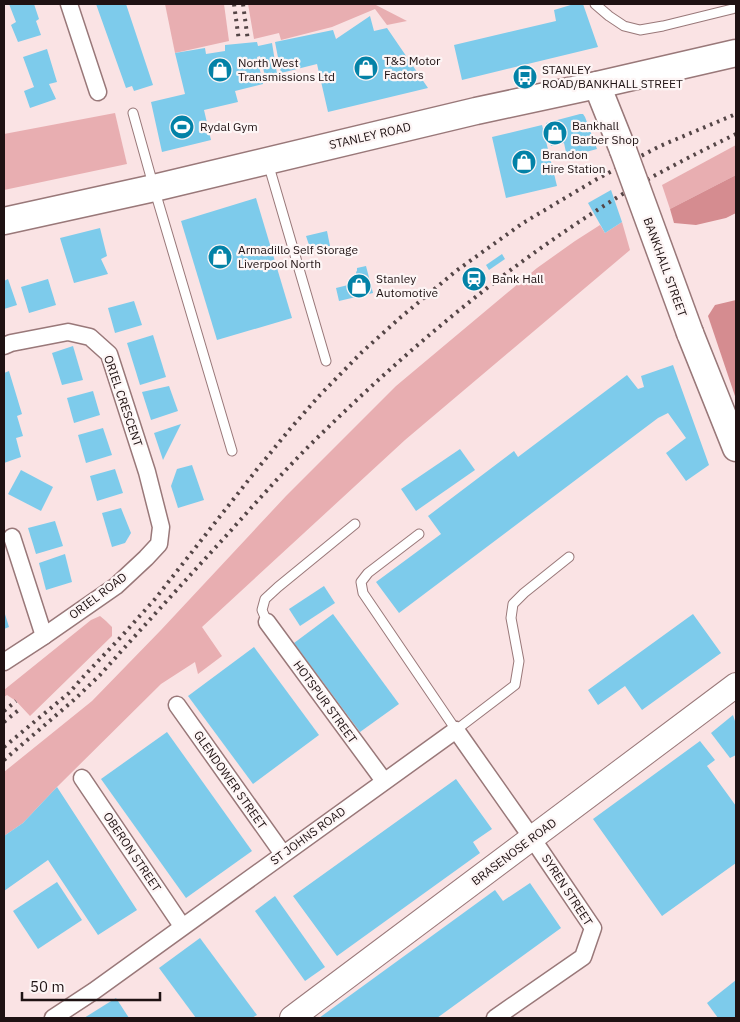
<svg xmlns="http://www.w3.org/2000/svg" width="740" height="1022" font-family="'IBM Plex Sans',sans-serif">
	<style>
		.green { fill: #e8aeb1 }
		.forest { fill: #d58c90 }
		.building { fill: #7dcbeb }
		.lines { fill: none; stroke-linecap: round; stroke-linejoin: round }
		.service-casing { stroke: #997879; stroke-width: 11 }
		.minor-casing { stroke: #997879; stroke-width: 19 }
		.secondary-casing { stroke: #997879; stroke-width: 26 }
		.primary-casing { stroke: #997879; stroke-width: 29 }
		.service { stroke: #fff; stroke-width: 9 }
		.minor { stroke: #fff; stroke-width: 16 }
		.secondary { stroke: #fff; stroke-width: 24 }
		.primary { stroke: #fff; stroke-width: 26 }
		.rail { stroke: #544546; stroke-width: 4; stroke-dasharray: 2.5 5; stroke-linecap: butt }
		.primary-bridge-casing { stroke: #997879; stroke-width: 29; stroke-linecap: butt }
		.primary-bridge { stroke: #fff; stroke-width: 26 }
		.labels { text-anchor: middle; stroke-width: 4.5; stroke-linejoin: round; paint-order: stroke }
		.poi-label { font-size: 12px; fill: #1f1213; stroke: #fdf5f5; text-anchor: start }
		.street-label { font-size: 12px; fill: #1f1213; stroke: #fdf5f5 }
	</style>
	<rect width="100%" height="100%" fill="#fae3e4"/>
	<g class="green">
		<path d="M165 4H224L229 41 175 53Z"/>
		<path d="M248 4H374L407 21 387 25 375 9 332 27 281 40 279 33 254 39Z"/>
		<path d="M115 113 127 164 4 190V134Z"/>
		<path d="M736 145V175L670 209 662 185Z"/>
		<path d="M622 222 630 250 405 440 202 627 222 656 198 674 195 662 161 684 57 787 23 823 4 836V772L92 701 161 630 286 496 396 386 537 268 575 241 600 225 605 233Z"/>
		<path d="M100 616 106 621 112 627V636L30 716 16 701 7 695 4 697V690L91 620Z"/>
	</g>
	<g class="forest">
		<path d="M736 175V213L726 218 696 225 674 223 670 209Z"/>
		<path d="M736 300V399L708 316 715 305Z"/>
	</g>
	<g class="building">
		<path d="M9 4H34L39 19 36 21 41 35 18 42 11 25 16 22Z"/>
		<path d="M96 4H126L153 85 134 91 132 86 126 88Z"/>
		<path d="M574 4H583L598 47 462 80 454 45 556 21 554 10Z"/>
		<path d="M370 16 374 31 387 28 428 88 328 112 317 64 281 73 275 42 333 30 336 39Z"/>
		<path d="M257 42 258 46 272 43 277 74 265 76 260 56 257 57 263 84 235 91 238 102 204 110 211 140 162 152 151 102 185 94 175 53 205 48 206 54 225 51V45Z"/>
		<path d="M47 49 57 82 49 84 56 99 30 108 24 91 34 87 23 57Z"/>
		<path d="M580 114H583L585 117 597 149 567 157 564 143 551 146 546 123Z"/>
		<path d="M542 125 557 186 506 198 492 137Z"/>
		<path d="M611 190 622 222 605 233 588 203Z"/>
		<path d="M256 198 292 318 217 340 181 221Z"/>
		<path d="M100 228 107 256 101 259 108 274 74 283 60 238Z"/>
		<path d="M327 231 330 246 311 251 306 236Z"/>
		<path d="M502 254 505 259 489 270 486 265Z"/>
		<path d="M366 266 373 293 339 301 336 288 356 283 355 278H357L356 272 357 271V268Z"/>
		<path d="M8 279 17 305 4 309V281Z"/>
		<path d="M48 279 56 305 29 313 21 287Z"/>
		<path d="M134 301 142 325 115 333 108 308Z"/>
		<path d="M153 335 166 377 140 385 127 343Z"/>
		<path d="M73 346 83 380 62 385 52 353Z"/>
		<path d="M673 365 709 465 686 481 666 453 686 438 668 413 658 418 399 613 376 582 441 534 428 516 514 451 518 457 627 375 638 389 644 387 641 376Z"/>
		<path d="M9 371 22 414 17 416 23 436 16 438 21 457 4 463V373Z"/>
		<path d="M169 386 178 411 151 420 142 392Z"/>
		<path d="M93 391 100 415 74 423 67 398Z"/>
		<path d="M181 424 163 460 154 433Z"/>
		<path d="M103 428 112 455 86 463 78 435Z"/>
		<path d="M460 449 475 470 416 511 401 489Z"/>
		<path d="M192 465 204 500 178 508 171 486 177 469Z"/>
		<path d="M115 469 123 493 97 501 90 476Z"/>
		<path d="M21 470 53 487 41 511 8 494Z"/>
		<path d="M121 508 131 533 125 543 112 547 102 513Z"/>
		<path d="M55 521 63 546 36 554 28 528Z"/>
		<path d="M65 554 72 582 46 590 39 563Z"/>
		<path d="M324 586 335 603 300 626 289 609Z"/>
		<path d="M4 611 9 627 4 629Z"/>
		<path d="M333 614 399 704 360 732 294 643Z"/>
		<path d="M693 614 721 653 642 710 625 686 598 705 588 690Z"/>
		<path d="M254 647 319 735 253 784 188 696Z"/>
		<path d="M733 715 736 724V755L730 758 711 733Z"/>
		<path d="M167 732 252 851 186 898 101 779Z"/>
		<path d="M700 741 715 760 707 766 736 806V863L662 916 593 819Z"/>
		<path d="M456 779 492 829 473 842 480 853 337 956 293 896Z"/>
		<path d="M57 787 137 910 98 935 48 860 4 891V836L23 823Z"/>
		<path d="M57 882 82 920 38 949 13 911Z"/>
		<path d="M530 883 561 928 437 1018H319L495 890 503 901Z"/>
		<path d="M275 896 325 967 305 981 255 911Z"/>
		<path d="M200 938 257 1015 252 1018H196L159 968Z"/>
		<path d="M736 980V1018H718L707 1003Z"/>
		<path d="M116 998 129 1018H84Z"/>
	</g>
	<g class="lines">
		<defs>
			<g id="service">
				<path d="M595 4 609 16 624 26 640 30 663 26 732 9 736 7"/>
				<path d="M133 113 154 188 232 451"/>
				<path d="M268 163 326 361"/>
				<path d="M419 534 368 573 361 582 363 593 456 730 515 685 519 661 511 618 513 604 524 593 569 557"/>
				<path d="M267 622 262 610 265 599 278 587 355 524"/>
			</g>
			<g id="minor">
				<path d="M69 4 98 92"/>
				<path d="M4 346 11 343 68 332 90 337 109 354 147 472 161 527 159 544 146 558 116 586 44 636 4 662"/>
				<path d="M12 537 44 636"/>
				<path d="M267 622 384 781"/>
				<path d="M177 705 283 854"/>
				<path d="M82 778 182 926"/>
				<path d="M53 1018 94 991 456 730 532 838 593 928 583 957 495 1018"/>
			</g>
			<path id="secondary" d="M292 1018 736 685"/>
			<g id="primary">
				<path d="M597 85 623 150"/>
				<path d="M4 221 154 188 476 111 597 85 736 53"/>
				<path d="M690 333 736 448"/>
			</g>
		</defs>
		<use href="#service" class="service-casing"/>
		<use href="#minor" class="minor-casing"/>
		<use href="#secondary" class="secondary-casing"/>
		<use href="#primary" class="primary-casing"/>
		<use href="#service" class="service"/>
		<use href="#minor" class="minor"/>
		<use href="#secondary" class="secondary"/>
		<use href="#primary" class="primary"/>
		<g class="rail">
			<path d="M234 4 239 41"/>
			<path d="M243 4 248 41"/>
			<path d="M4 711 16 701"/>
			<path d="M4 722 21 708"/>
			<path d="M4 747 69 693 84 676 120 638 155 599 258 468 290 429 319 396 362 352 401 317 456 271 523 223 597 179 660 146 736 114"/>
			<path d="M4 760 75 699 100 675C141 629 183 583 225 537 253 506 281 474 311 444 400 356 496 274 602 207 645 179 691 156 736 134"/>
		</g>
		<defs>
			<path id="primary-bridge" d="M623 150 690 333"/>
		</defs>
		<use href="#primary-bridge" class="primary-bridge-casing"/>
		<use href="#primary-bridge" class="primary-bridge"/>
	</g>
	<defs>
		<symbol id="shop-disc" viewBox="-11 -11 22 22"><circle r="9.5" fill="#0382a7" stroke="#fdf5f5"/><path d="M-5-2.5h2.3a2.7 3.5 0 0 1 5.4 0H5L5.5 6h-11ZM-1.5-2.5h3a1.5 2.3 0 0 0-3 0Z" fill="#fff"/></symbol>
		<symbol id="bus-disc" viewBox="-11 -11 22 22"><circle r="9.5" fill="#0382a7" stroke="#fdf5f5"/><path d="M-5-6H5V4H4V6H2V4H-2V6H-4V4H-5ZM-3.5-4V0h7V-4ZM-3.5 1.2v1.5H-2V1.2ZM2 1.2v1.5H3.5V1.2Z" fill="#fff"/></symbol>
		<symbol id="stadium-disc" viewBox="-11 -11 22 22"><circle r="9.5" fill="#0382a7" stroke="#fdf5f5"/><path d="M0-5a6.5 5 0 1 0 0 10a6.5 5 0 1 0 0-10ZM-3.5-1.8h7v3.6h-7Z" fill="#fff"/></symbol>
		<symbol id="station-disc" viewBox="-11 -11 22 22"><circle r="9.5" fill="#0382a7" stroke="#fdf5f5"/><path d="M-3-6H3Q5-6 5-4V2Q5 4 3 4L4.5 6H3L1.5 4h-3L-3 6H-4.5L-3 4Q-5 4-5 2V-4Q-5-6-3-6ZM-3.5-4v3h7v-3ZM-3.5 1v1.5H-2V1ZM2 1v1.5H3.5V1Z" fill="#fff"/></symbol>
	</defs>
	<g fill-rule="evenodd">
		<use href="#shop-disc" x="352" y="54" width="28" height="28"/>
		<use href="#shop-disc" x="206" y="56" width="28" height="28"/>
		<use href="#bus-disc" x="511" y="63" width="28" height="28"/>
		<use href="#stadium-disc" x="168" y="113" width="28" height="28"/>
		<use href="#shop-disc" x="541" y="119" width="28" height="28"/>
		<use href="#shop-disc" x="510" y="148" width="28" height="28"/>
		<use href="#shop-disc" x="206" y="243" width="28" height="28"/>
		<use href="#station-disc" x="460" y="265" width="28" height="28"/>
		<use href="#shop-disc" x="345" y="272" width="28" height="28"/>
	</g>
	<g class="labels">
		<g class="poi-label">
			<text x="384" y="65">T&amp;S Motor<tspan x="384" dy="14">Factors</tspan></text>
			<text x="238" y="67">North West<tspan x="238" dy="14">Transmissions Ltd</tspan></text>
			<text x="542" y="74">STANLEY<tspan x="542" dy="14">ROAD/BANKHALL STREET</tspan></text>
			<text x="572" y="130">Bankhall<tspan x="572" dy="14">Barber Shop</tspan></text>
			<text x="200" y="131">Rydal Gym</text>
			<text x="542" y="159">Brandon<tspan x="542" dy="14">Hire Station</tspan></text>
			<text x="238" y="254">Armadillo Self Storage<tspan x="238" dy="14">Liverpool North</tspan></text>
			<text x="376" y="283">Stanley<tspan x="376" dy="14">Automotive</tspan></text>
			<text x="492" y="283">Bank Hall</text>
		</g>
		<g class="street-label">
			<text transform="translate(370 136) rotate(-13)" y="4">STANLEY ROAD</text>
			<text transform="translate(665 267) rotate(70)" y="4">BANKHALL STREET</text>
			<text transform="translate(123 401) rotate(71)" y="4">ORIEL CRESCENT</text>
			<text transform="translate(98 596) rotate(-37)" y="4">ORIEL ROAD</text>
			<text transform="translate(325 702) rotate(54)" y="4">HOTSPUR STREET</text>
			<text transform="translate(230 780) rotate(55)" y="4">GLENDOWER STREET</text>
			<text transform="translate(308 836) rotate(-36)" y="4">ST JOHNS ROAD</text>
			<text transform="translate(132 852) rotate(56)" y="4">OBERON STREET</text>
			<text transform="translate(514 852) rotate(-37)" y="4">BRASENOSE ROAD</text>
			<text transform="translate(567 890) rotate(57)" y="4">SYREN STREET</text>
		</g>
	</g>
	<rect width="740" height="1022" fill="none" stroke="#1f1213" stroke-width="10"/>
	<path d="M22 992v8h138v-8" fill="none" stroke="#1f1213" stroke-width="2.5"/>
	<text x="30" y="992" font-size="15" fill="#1f1213" stroke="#fdf5f5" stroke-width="4" paint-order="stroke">50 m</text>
</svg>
